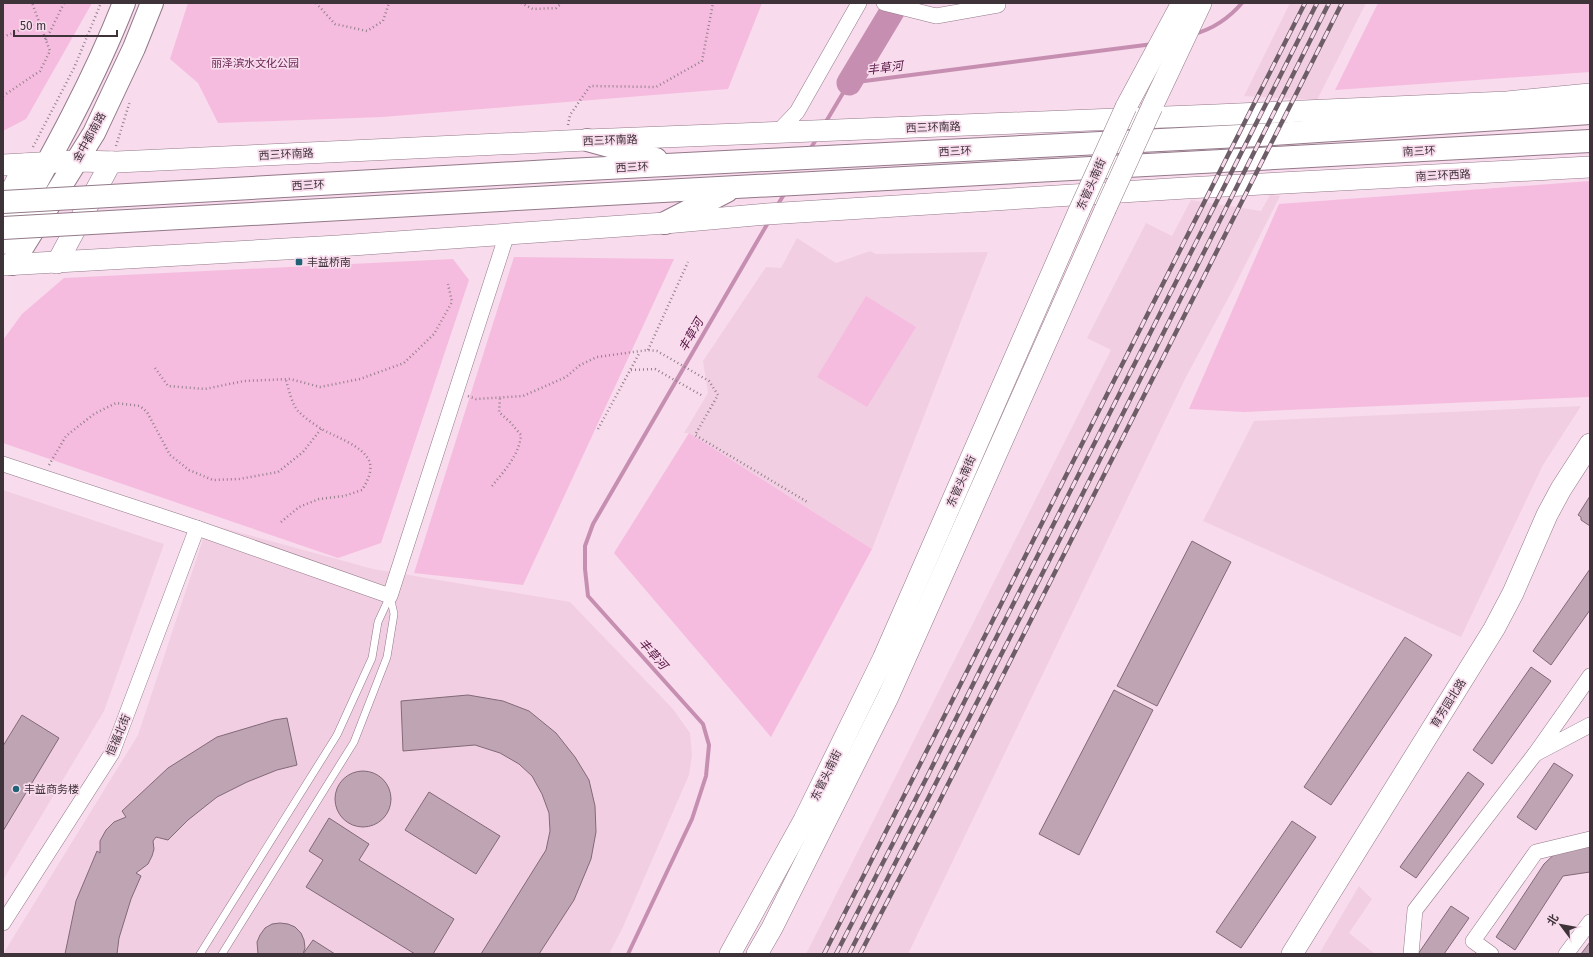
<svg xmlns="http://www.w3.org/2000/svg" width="1593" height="957" font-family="'Fira Sans','Noto Sans SC',sans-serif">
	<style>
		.built { fill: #f2cee3 }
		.green { fill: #f5bcdf }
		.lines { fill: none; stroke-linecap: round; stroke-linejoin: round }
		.stream { stroke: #c68fb1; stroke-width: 4 }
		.river { stroke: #c68fb1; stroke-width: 25 }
		.building { fill: #bfa4b4; stroke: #826978 }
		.lane-casing { stroke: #937989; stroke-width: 8 }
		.street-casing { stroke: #937989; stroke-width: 16 }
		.secondary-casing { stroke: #937989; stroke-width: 22 }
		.primary-casing { stroke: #937989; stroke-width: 24 }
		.highway-casing { stroke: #937989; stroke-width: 24 }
		.path { stroke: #94808c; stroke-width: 2.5; stroke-dasharray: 1 3; stroke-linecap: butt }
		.lane { stroke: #fff; stroke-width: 7 }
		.street { stroke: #fff; stroke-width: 15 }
		.secondary { stroke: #fff; stroke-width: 21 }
		.primary { stroke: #fff; stroke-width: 22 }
		.highway { stroke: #fff; stroke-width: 22 }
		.rail-casing { stroke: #6d5d66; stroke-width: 4.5 }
		.rail { stroke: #f8dbec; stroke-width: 3; stroke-dasharray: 9; stroke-linecap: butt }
		.secondary-bridge-casing { stroke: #937989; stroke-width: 22; stroke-linecap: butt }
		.highway-bridge-casing { stroke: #937989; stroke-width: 24; stroke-linecap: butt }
		.secondary-bridge { stroke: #fff; stroke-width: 21 }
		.highway-bridge { stroke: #fff; stroke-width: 22 }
		.poi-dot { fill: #206376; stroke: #f8dbec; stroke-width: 1.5 }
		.labels { text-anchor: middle; stroke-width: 3.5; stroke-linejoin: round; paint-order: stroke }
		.park-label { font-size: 11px; fill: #6c2957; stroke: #f8dbec }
		.street-label { font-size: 11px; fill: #3f333a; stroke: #f8dbec }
		.poi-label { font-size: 11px; fill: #3f333a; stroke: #f8dbec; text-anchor: start }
		.water-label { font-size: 12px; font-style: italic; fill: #581645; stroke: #f8dbec }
	</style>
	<rect width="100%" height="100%" fill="#f8dbec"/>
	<g class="built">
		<path d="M1290 3H1366L1317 100 1244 96Z"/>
		<path d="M1270 195 1280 196 1231 293 1186 377 908 954H806L1111 350 1087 338 1146 223 1172 236 1191 200 1261 211Z"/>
		<path d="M797 238 836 263 870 251 876 254 988 252 872 549 689 433H684L708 393 703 361 766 267 781 268Z"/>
		<path d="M1581 406 1543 465 1461 637 1203 521 1254 421Z"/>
		<path d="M3 490 164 544 104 711 3 880Z"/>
		<path d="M208 524 373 569 570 602 673 709 690 733 692 755 689 775 623 927 609 954H3L138 735Z"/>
		<path d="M1359 886 1372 899 1349 933 1375 954H1319Z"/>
	</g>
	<g class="green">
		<path d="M3 3H92L26 119 3 131Z"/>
		<path d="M188 3H762L728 89 382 117 218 123 198 83 170 59Z"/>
		<path d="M1378 3H1590V72L1335 90Z"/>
		<path d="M1590 181V395L1589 397 1244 412 1189 409 1279 204Z"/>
		<path d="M514 257 674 259 523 585 414 573Z"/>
		<path d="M453 259 469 280 381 543 338 558 3 443V340L22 314 64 278Z"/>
		<path d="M866 296 916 327 867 407 817 377Z"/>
		<path d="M689 433 872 549 771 737 614 553Z"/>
	</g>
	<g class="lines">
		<g class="stream">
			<path d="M1194 34C1213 29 1229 18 1242 3"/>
			<path d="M824 125 849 83 1153 44"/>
			<path d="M809 151 817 138"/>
			<path d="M777 206 786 191"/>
			<path d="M628 954 692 819 706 776 709 745 703 724 588 596 585 569V546L593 524 769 221"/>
		</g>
		<path class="river" d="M849 83 897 3"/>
	</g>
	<g class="building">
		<path d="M1590 496V526L1581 520V517L1578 515Z"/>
		<path d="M1192 541 1231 562 1157 706 1117 686Z"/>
		<path d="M1590 569V610L1551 665 1533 651Z"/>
		<path d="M1405 637 1432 655 1331 805 1304 787Z"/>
		<path d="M1531 667 1551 681 1492 764 1473 750Z"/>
		<path d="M1114 690 1153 710 1079 855 1039 834Z"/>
		<path d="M468 695 503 701 529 711 556 733 575 757 589 780 595 806 596 832 591 859 574 900 539 954H481L546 850 550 831 549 813 542 794 532 776 519 764 500 753 475 745 403 751 401 701Z"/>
		<path d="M22 715 59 738 3 831V746Z"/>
		<path d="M287 718 297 765 277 770 247 782 217 797 188 820 168 840 156 837 153 841 154 849 152 856 148 864 136 873 141 876 131 899 119 938 117 954H65L76 901 97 851 100 853V841L106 830 114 822 126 817 122 811 168 768 217 737 274 720Z"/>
		<path d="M1554 763 1573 775 1536 830 1517 817Z"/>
		<circle cx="363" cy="799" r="28"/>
		<path d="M1468 772 1484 784 1416 878 1400 867Z"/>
		<path d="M429 792 500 836 476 874 405 830Z"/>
		<path d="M329 818 369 844 359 860 454 919 433 954H415L306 887 323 860 309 851Z"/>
		<path d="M1292 821 1316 837 1241 948 1216 932Z"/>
		<path d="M1590 842V872L1563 876 1515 950 1496 937 1544 864 1562 847Z"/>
		<path d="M1451 906 1469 918 1444 954H1418Z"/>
		<path d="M280 923 288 924 295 927 301 933 304 940 305 948 303 954H258L257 942 260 935 265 928 272 924Z"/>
		<path d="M313 940 335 954H303Z"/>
		<path d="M1590 942V954H1581Z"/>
	</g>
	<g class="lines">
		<defs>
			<g id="lane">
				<path d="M200 954 337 735 372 658 378 622 390 596"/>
				<path d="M222 954 354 742 387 657 394 614 390 596"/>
			</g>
			<g id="street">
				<path d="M884 3 936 16 998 5"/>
				<path d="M777 133 797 112 859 3"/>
				<path d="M3 464 197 528 390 596 507 234"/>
				<path d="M1590 676 1535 754 1590 725"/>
				<path d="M3 923 112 753 197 528"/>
				<path d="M1411 954 1415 910 1535 754"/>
				<path d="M1491 954 1473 941 1536 852 1590 839"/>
				<path d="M1566 954 1590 922"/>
			</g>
			<g id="secondary">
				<path d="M1126 107 1182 3"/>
				<path d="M1152 107 1201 3"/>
				<path d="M3 165 77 161 117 162 587 140 1216 115 1507 102 1590 94"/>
				<path d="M3 207 25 164"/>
				<path d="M57 263 111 162"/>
				<path d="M3 265 338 246 665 223 767 214 1186 188 1590 167"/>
				<path d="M730 954 804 820 883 659 1079 211"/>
				<path d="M757 954 772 928 888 697 1105 210"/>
				<path d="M1292 954 1494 629 1513 593 1547 515 1561 489 1590 444"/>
			</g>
			<g id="primary">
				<path d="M3 243C47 164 91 87 124 3"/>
				<path d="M12 264 94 133 134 48 152 3"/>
			</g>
			<g id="highway">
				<path d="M587 140 656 159"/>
				<path d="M568 170 1260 135 1590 113"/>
				<path d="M571 196 1590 141"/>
				<path d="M665 223 727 191"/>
			</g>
		</defs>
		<use href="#lane" class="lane-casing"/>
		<use href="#street" class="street-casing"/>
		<use href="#secondary" class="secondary-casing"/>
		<use href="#primary" class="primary-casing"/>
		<use href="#highway" class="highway-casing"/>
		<g class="path">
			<path d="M316 3 335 24 367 31 383 21 389 3"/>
			<path d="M521 3 533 9 556 8 562 3"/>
			<path d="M3 37 39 22"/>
			<path d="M46 40 64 3"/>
			<path d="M3 96 40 71 50 51 32 3"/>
			<path d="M568 125 570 115 590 86 656 87 702 61 713 3"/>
			<path d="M116 146 130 101"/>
			<path d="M33 147 74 68 101 3"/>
			<path d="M648 350 688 262"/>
			<path d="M155 368 168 386 205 389 244 381 290 379 320 387 360 379 404 363 434 334 452 302 448 284"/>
			<path d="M631 370 655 369 703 396"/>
			<path d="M468 396 476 399 523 396 566 377 580 365 597 357 648 350 657 351 709 381 718 395 695 435 809 503"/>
			<path d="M598 429 640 352"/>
			<path d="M49 465 66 436 94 414 116 403 140 406 147 412 170 455 189 470 213 480 239 479 278 472 303 452 321 429"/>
			<path d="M492 486C505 470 519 455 521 435L510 422 499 412 500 398"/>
			<path d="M281 522 299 507 319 499 344 496 362 490C367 482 372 472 370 463 364 445 334 437 320 428 314 424 306 419 300 413 292 406 289 390 286 380"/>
		</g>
		<use href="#lane" class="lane"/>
		<use href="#street" class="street"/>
		<use href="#secondary" class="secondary"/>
		<use href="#primary" class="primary"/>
		<use href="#highway" class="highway"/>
		<defs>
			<g id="rail">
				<path d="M824 954 1305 3"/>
				<path d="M836 954 927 777 993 644 1317 3"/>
				<path d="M849 954 1065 529 1329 3"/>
				<path d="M860 954 935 810 1342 3"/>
			</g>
		</defs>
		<use href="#rail" class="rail-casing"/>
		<use href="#rail" class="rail"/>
		<defs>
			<g id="secondary-bridge">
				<path d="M1105 210 1152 107"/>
				<path d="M1079 211 1126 107"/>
			</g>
			<g id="highway-bridge">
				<path d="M3 202 568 170"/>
				<path d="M3 228 571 196"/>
			</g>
		</defs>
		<use href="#secondary-bridge" class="secondary-bridge-casing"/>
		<use href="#highway-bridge" class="highway-bridge-casing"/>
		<use href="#secondary-bridge" class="secondary-bridge"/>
		<use href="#highway-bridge" class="highway-bridge"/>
	</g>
	<g class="poi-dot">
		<rect x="295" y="258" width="8" height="8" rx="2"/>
		<circle cx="16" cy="789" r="4"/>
	</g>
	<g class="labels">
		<g class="park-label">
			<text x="255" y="67">丽泽滨水文化公园</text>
		</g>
		<g class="street-label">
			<text transform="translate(933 127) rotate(-2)" y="4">西三环南路</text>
			<text transform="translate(89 137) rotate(-61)" y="4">金中都南路</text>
			<text transform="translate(610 140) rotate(-2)" y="4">西三环南路</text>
			<text transform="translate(955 151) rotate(-3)" y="4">西三环</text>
			<text transform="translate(1419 151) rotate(-3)" y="4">南三环</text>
			<text transform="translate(286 154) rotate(-3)" y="4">西三环南路</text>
			<text transform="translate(632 167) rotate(-3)" y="4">西三环</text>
			<text transform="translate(1443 175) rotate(-3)" y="4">南三环西路</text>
			<text transform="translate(1091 184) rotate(-66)" y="4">东管头南街</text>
			<text transform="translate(308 185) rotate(-3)" y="4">西三环</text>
			<text transform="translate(961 481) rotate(-66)" y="4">东管头南街</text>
			<text transform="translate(1448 703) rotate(-58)" y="4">育芳园北路</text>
			<text transform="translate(118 735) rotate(-67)" y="4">恒福北街</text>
			<text transform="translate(826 775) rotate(-64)" y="4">东管头南街</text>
		</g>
		<g class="poi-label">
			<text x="307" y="266">丰益桥南</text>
			<text x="24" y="793">丰益商务楼</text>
		</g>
		<g class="water-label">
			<text transform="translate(885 68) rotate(-7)" y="4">丰草河</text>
			<text transform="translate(691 335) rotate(-60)" y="4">丰草河</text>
			<text transform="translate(653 654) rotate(48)" y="4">丰草河</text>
		</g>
	</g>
	<rect width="1593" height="957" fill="none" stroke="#3f333a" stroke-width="8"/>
	<g transform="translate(1561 925) rotate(302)" stroke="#f8dbec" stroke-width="3" paint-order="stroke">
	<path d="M0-3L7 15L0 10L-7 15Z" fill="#3f333a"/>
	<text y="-6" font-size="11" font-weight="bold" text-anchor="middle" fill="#3f333a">北</text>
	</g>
	<path d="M14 30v6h103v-6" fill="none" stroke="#3f333a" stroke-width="2"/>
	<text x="20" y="30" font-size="12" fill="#3f333a" stroke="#f8dbec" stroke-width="3" paint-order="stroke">50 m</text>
</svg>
